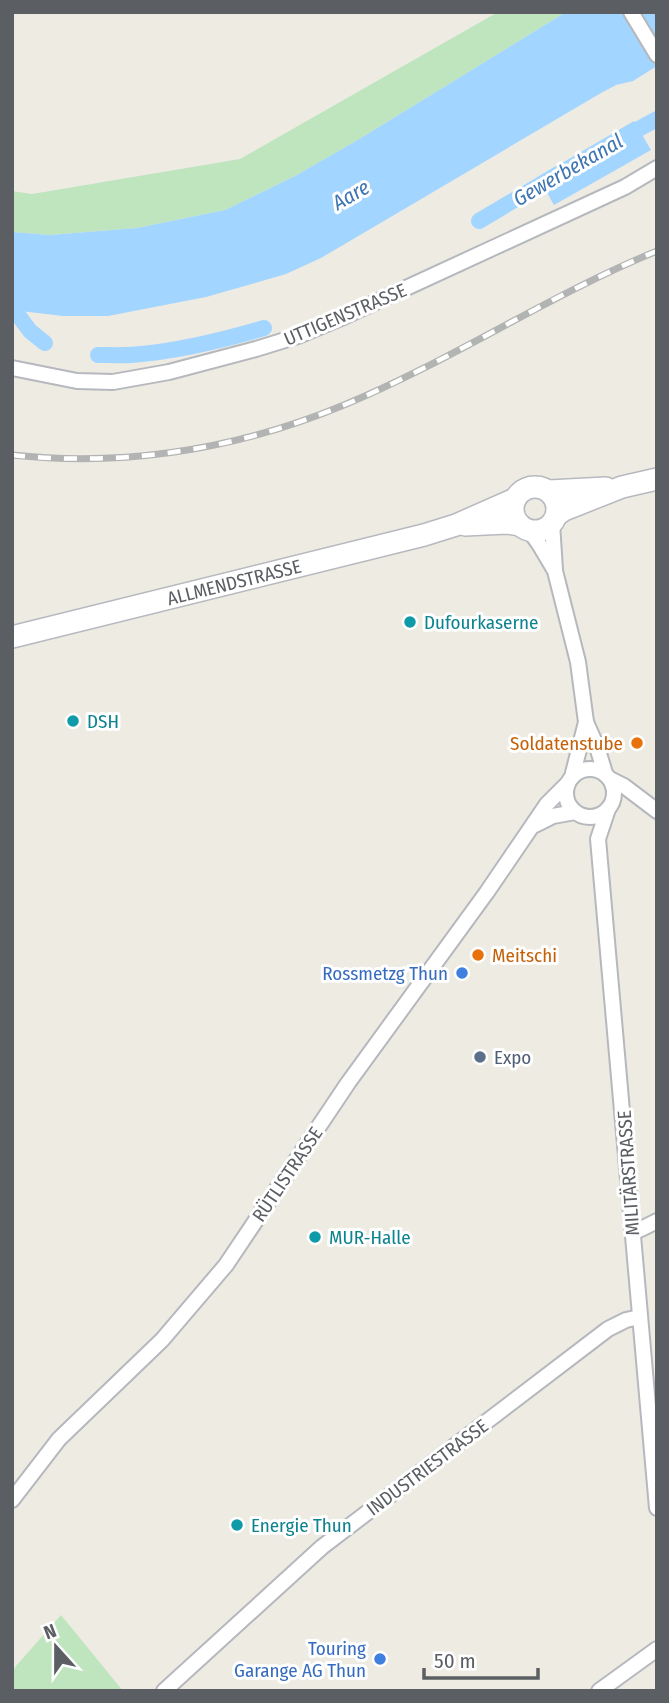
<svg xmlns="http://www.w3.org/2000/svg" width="669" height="1703" font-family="'Fira Sans Condensed',sans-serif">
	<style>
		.green { fill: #bfe5bf }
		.water { fill: #a2d5ff }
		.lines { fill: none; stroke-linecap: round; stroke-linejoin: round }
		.canal { stroke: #a2d5ff; stroke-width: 16 }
		.street-casing { stroke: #b5b8bd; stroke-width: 18 }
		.secondary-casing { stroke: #b6b9bf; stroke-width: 24 }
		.street { stroke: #fff; stroke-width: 14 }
		.secondary { stroke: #fff; stroke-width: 21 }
		.rail-casing { stroke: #b2b3b3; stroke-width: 7 }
		.rail { stroke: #fff; stroke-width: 4.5; stroke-dasharray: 13; stroke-linecap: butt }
		.culture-dot { fill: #0f9aa8; stroke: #fff; stroke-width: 2.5 }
		.food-dot { fill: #e8710a; stroke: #fff; stroke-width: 2.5 }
		.shop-dot { fill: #3f7fe0; stroke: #fff; stroke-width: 2.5 }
		.service-dot { fill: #5c6f8a; stroke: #fff; stroke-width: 2.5 }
		.labels { text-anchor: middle; stroke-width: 6; stroke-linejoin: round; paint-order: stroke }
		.street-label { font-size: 19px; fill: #5b5f63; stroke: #fff }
		.culture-label { font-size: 19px; fill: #0d838f; stroke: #fff; text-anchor: start }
		.food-label { font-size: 19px; fill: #c56008; stroke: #fff; text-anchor: end }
		.shop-label { font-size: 19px; fill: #366cbe; stroke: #fff; text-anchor: end }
		.service-label { font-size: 19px; fill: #4e5e75; stroke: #fff; text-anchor: start }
		.water-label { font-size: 21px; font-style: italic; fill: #3f75b0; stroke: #fff }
	</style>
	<rect width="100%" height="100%" fill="#eeebe3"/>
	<g class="green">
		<path d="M498 12H566L356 141 295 176 225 210 137 228 50 235 12 232V191L32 194 240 159Z"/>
		<path d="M61 1615 123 1691H12V1673L16 1666Z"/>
	</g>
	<g class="water">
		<path d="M566 12H657V66L633 81 616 85 601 93 321 258 286 274 206 297 108 316H63L12 310V232L50 235 137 228 225 210 295 176 356 141Z"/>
		<path d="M634 121 651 150 554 205 538 177Z"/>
	</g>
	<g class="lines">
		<g class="canal">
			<path d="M622 138 657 119"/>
			<path d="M479 221 560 173"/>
			<path d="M12 307 30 331 45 343"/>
			<path d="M98 355C112 355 127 356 141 354 183 350 223 340 264 328"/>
		</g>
		<defs>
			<g id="street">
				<path d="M631 12 657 55"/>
				<path d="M12 368 77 381 113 382 169 372 256 349 298 336 341 318 625 187 657 168"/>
				<path d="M552 523 555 570"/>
				<path d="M529 530 539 544 555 571 578 662 586 722 597 747 605 773"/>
				<circle cx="590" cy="793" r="24"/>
				<path d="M572 777 586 722"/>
				<path d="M610 779 624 786 657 811"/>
				<path d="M608 809 598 839C619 1062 636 1285 657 1508"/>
				<path d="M535 825 553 816 575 812"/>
				<path d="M632 1230 641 1229 657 1221"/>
				<path d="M12 1500 59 1439 162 1340 226 1265 348 1083 487 892 547 804 568 783"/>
				<path d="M164 1691 322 1547 608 1329 626 1320 640 1317"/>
				<path d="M599 1691 657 1649"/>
			</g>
			<g id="secondary">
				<circle cx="535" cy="509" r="22"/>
				<path d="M549 491 606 488"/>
				<path d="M557 515 564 510 622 487 657 479"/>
				<path d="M465 525 507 523 520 525"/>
				<path d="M12 637 424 535 456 525 515 499"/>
			</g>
		</defs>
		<use href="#street" class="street-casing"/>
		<use href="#secondary" class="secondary-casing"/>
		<use href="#street" class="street"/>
		<use href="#secondary" class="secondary"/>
		<defs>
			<path id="rail" d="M12 455C126 467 238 449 344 405 451 361 549 295 657 251"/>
		</defs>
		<use href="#rail" class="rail-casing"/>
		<use href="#rail" class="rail"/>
	</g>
	<g class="culture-dot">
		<circle cx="410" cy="622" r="7"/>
		<circle cx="73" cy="721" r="7"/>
		<circle cx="315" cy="1237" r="7"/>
		<circle cx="237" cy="1525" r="7"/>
	</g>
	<g class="food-dot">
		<circle cx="637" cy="743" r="7"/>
		<circle cx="478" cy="955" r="7"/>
	</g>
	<g class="shop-dot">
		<circle cx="462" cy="973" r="7"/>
		<circle cx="380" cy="1659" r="7"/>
	</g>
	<circle class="service-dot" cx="480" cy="1057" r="7"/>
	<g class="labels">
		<g class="street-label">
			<text transform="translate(345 314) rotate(-23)" y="7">UTTIGENSTRASSE</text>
			<text transform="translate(234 582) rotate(-14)" y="7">ALLMENDSTRASSE</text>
			<text transform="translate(628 1173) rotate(-94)" y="7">MILITÄRSTRASSE</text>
			<text transform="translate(287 1174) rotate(-56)" y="7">RÜTLISTRASSE</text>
			<text transform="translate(427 1467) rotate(-37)" y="7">INDUSTRIESTRASSE</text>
		</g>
		<g class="culture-label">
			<text x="424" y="629">Dufourkaserne</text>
			<text x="87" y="728">DSH</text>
			<text x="329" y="1244">MUR-Halle</text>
			<text x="251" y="1532">Energie Thun</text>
		</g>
		<g class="food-label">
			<text x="623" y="750">Soldatenstube</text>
			<text x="492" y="962" text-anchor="start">Meitschi</text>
		</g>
		<g class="shop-label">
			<text x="448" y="980">Rossmetzg Thun</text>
			<text x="366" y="1655">Touring<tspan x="366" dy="22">Garange AG Thun</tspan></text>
		</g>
		<g class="service-label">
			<text x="494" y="1064">Expo</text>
		</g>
		<g class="water-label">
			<text transform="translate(568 170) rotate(-30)" y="7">Gewerbekanal</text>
			<text transform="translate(351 195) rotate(-30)" y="7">Aare</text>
		</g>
	</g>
	<rect width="669" height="1703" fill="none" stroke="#5b5f63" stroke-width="28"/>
	<g transform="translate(56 1647) rotate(339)" stroke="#ffffff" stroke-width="5" paint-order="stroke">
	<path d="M0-5L12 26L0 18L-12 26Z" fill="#5b5f63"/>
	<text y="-10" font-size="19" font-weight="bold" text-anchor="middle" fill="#5b5f63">N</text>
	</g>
	<path d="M424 1668v10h114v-10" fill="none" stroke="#5b5f63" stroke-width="3.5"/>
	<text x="434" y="1668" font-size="21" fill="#5b5f63" stroke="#ffffff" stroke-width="5" paint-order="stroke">50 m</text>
</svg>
